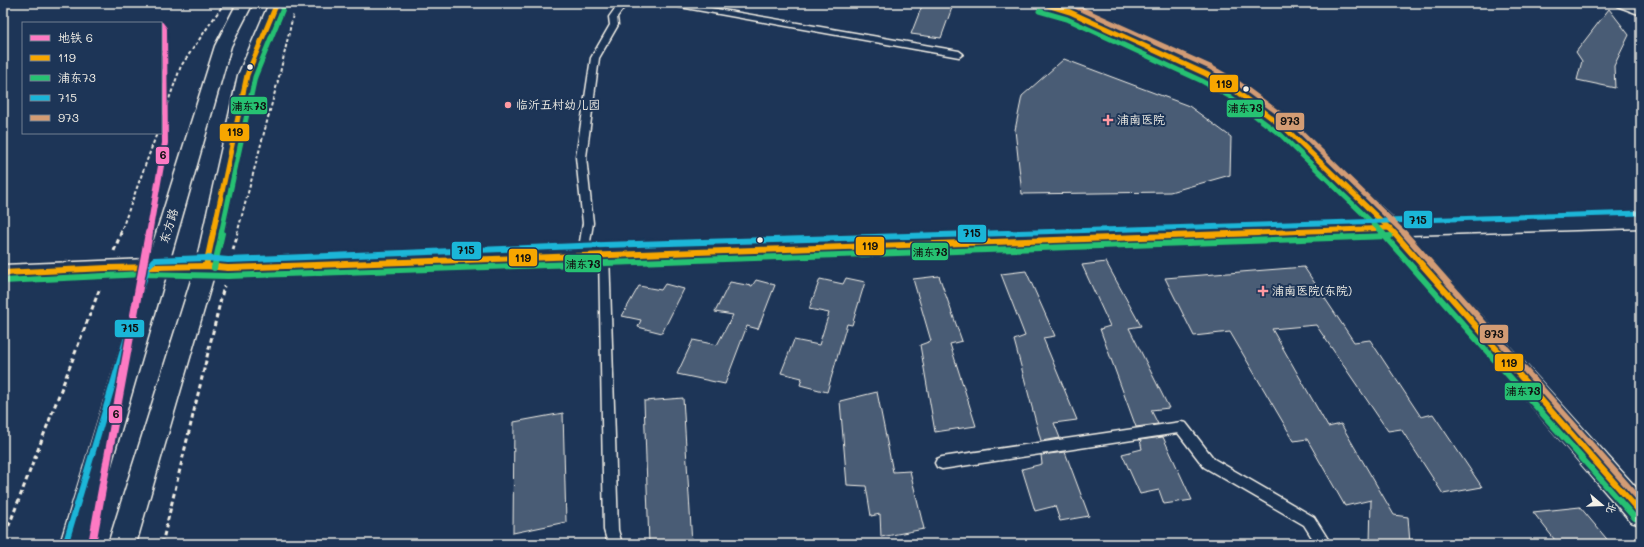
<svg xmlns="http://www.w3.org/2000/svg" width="1644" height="547" font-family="Mali,'LXGW WenKai TC',sans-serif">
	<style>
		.building { fill: #485b74; stroke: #f4f1e8 }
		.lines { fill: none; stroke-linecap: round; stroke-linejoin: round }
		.lane-casing { stroke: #f4f1e8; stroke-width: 3 }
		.secondary-casing { stroke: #f4f1e8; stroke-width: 3 }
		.primary-casing { stroke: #f4f1e8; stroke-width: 3 }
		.path-far1 { stroke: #f4f1e8; stroke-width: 2; stroke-dasharray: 3.5 2.5; stroke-linecap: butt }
		.path { stroke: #f4f1e8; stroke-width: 3; stroke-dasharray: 4.5 3.5; stroke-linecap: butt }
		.lane { fill: #1d3557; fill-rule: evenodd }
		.secondary { fill: #1d3557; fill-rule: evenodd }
		.primary { fill: #1d3557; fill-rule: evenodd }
		.bus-1-far1-casing { stroke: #1d3557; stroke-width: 8 }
		.bus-1-casing { stroke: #1d3557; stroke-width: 10 }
		.bus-2-far1-casing { stroke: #1d3557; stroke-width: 8 }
		.bus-2-casing { stroke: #1d3557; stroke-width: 10 }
		.bus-3-far1-casing { stroke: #1d3557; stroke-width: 8 }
		.bus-3-casing { stroke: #1d3557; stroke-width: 10 }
		.bus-4-far1-casing { stroke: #1d3557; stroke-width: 8 }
		.bus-4-casing { stroke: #1d3557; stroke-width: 10 }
		.bus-1-far1 { stroke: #f7a600; stroke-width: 5 }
		.bus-1 { stroke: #f7a600; stroke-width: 6 }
		.bus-2-far1 { stroke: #26c172; stroke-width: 5 }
		.bus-2 { stroke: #26c172; stroke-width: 6 }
		.bus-3-far1 { stroke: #1ab6d8; stroke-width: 5 }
		.bus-3 { stroke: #1ab6d8; stroke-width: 6 }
		.bus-4-far1 { stroke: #d39c74; stroke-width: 5 }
		.bus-4 { stroke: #d39c74; stroke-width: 6 }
		.metro-1-far1-casing { stroke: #1d3557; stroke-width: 8 }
		.metro-1-casing { stroke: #1d3557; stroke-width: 11 }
		.metro-1-far1 { stroke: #fd7ac3; stroke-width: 6 }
		.metro-1 { stroke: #fd7ac3; stroke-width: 8 }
		.bus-dot { fill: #f4f1e8; stroke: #1d3557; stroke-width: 1.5 }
		.poi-dot { fill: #ff9aa2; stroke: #1d3557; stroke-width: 1.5 }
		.labels { text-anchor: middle; stroke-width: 4; stroke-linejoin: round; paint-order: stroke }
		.poi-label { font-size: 12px; fill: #f4f1e8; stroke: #1d3557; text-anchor: start }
		.street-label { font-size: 12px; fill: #f4f1e8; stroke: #1d3557 }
		.line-badge { stroke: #1d3557; stroke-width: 1.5 }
		.pale-badge-label { font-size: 11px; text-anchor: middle; font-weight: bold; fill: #111 }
	</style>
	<rect width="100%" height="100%" fill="#1d3557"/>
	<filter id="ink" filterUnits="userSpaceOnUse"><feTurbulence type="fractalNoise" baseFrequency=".025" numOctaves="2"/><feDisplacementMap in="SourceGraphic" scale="8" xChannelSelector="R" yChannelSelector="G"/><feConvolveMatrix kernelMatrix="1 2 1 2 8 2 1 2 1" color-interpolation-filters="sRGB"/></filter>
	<g filter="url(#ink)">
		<g class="building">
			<path d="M923 3 953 5 941 38 911 34Z"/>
			<path d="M1609 9 1629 35 1614 66 1615 88 1577 80 1582 61 1576 52Z"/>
			<path d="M1064 59 1189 106 1231 137 1230 175 1170 192 1022 194 1015 130 1022 96Z"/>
			<path d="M1106 262 1141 326 1129 328 1169 408 1151 410 1158 424 1136 427 1100 329 1110 326 1082 265Z"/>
			<path d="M1304 267 1354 342 1370 340 1421 417 1433 414 1482 487 1443 494 1401 429 1388 431 1316 325 1272 329 1328 427 1341 424 1394 515 1408 517 1410 544H1370L1371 500 1345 506 1307 439 1294 441 1230 332 1194 336 1165 278Z"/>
			<path d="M1026 271 1055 336 1043 338 1077 420 1054 423 1060 438 1041 441 1014 340 1025 336 1001 274Z"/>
			<path d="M939 276 962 341 950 344 976 426 935 432 920 345 931 341 913 279Z"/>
			<path d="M846 278 865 282 852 325 847 324 827 392 800 385 802 378 781 373 794 340 819 345 829 313 809 309 820 279 843 284Z"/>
			<path d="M756 280 775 285 758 329 747 326 725 384 677 374 693 340 717 345 733 315 715 312 730 282 752 286Z"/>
			<path d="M665 284 684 289 662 333 638 327 641 320 622 316 639 286 661 290Z"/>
			<path d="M877 392 893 472 910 471 924 529 881 537 880 514 871 516 866 486 847 485 840 401Z"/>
			<path d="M683 398 692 544H649L644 401Z"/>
			<path d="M563 413 566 522 513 533 514 422Z"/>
			<path d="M1163 437 1192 500 1164 504 1159 490 1140 494 1122 454 1142 449 1140 440Z"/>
			<path d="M1065 452 1089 516 1060 521 1055 506 1035 511 1022 469 1042 464 1041 455Z"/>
			<path d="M1580 507 1611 544H1558L1533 512Z"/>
		</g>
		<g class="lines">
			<defs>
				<g id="lane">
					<path d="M619 3H627L617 17 618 25 599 58 586 157 593 223 588 254 587 257H579L578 254 583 223 576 157 591 58 610 25 609 17Z"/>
					<path d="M665 3H682L959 51 963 54 959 57 669 5Z"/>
					<path d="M604 249 608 250 609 253 618 530 622 544H608L604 530 599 253 600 250Z"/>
					<path d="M1181 422 1186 423 1214 459 1314 517 1331 544H1316L1304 525 1204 467 1178 433 942 469 937 467 935 463 937 459 942 457Z"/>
				</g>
				<path id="secondary" d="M237 3H253L231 46 170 259 197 258 238 75 269 3H285L256 75 218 259 228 260 604 245 1371 222 1279 133 1227 93 1200 78 1064 15 1035 6 1033 3H1057L1076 9 1212 70 1239 85 1293 125 1396 221 1641 214V228L1409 235 1641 493V525L1631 522 1385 236 604 261 228 276 214 275 136 544H108L193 274 166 275 88 544H60L143 275 3 281V265L148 259 215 46Z"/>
				<path id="primary" d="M1615 3H1637L1641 4V15L1617 6Z"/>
			</defs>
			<use href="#lane" class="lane-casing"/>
			<use href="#secondary" class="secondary-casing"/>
			<use href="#primary" class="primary-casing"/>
			<g class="path-far1">
				<path d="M161 121 181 66 223 5"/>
				<path d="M120 234 157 133"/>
				<path d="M237 234 280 73 293 15"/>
			</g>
			<g class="path">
				<path d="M233 250 238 233"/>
				<path d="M114 251 121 233"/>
				<path d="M3 541 100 288"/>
				<path d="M162 544 224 286"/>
			</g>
			<use href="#lane" class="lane"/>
			<use href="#secondary" class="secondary"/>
			<use href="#primary" class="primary"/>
			<defs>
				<g id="bus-1-far1">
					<path d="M1041 3 1070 12 1206 74 1233 89 1286 129 1395 234"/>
					<path d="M213 234 247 75 277 3"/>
					<path d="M1229 234 1390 228"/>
				</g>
				<g id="bus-1">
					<path d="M1394 233 1641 513"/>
					<path d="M206 266 213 233"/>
					<path d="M3 273 107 268 206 266 228 268 1258 233"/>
				</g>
				<g id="bus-2-far1">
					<path d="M1039 11 1067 19 1202 81 1229 96 1281 135 1384 234"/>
					<path d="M221 234 255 77 284 6"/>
				</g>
				<g id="bus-2">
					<path d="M1382 233 1635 518"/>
					<path d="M214 268 222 233"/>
					<path d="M3 281 144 274 228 276 1390 236"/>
				</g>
				<path id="bus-3-far1" d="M975 234 1641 213"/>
				<path id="bus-3" d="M66 542 148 266 154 260 206 258 228 260 604 245 1008 233"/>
				<path id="bus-4-far1" d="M1068 3 1210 67 1238 83 1292 123 1405 234"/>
				<path id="bus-4" d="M1404 233 1641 501"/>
			</defs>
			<use href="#bus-1-far1" class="bus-1-far1-casing"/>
			<use href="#bus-1" class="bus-1-casing"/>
			<use href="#bus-2-far1" class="bus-2-far1-casing"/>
			<use href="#bus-2" class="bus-2-casing"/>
			<use href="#bus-3-far1" class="bus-3-far1-casing"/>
			<use href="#bus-3" class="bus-3-casing"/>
			<use href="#bus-4-far1" class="bus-4-far1-casing"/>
			<use href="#bus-4" class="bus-4-casing"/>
			<use href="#bus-1-far1" class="bus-1-far1"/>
			<use href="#bus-1" class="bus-1"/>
			<use href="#bus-2-far1" class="bus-2-far1"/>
			<use href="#bus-2" class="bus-2"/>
			<use href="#bus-3-far1" class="bus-3-far1"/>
			<use href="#bus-3" class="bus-3"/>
			<use href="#bus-4-far1" class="bus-4-far1"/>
			<use href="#bus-4" class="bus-4"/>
			<defs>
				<path id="metro-1-far1" d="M149 234 165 143 164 29 161 25"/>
				<path id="metro-1" d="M92 544 149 233"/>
			</defs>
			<use href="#metro-1-far1" class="metro-1-far1-casing"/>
			<use href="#metro-1" class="metro-1-casing"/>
			<use href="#metro-1-far1" class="metro-1-far1"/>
			<use href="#metro-1" class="metro-1"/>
		</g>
	</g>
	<g class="bus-dot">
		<circle cx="250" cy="67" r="3.5"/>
		<circle cx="1246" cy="89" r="3.5"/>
		<circle cx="760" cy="240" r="3.5"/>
	</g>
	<g class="poi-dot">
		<circle cx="508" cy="105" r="4"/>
		<path d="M1106 114h4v4h4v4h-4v4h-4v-4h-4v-4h4z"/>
		<path d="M1261 285h4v4h4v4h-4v4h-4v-4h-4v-4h4z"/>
	</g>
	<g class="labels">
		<g class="poi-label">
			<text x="516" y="109">临沂五村幼儿园</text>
			<text x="1117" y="124">浦南医院</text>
			<text x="1272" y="295">浦南医院(东院)</text>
		</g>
		<g class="street-label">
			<text transform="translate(169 226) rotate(-73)" y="4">东方路</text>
		</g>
	</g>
	<g class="line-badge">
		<rect x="1209" y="74" width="30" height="19" rx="4" fill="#f7a600"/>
		<rect x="230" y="96" width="38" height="19" rx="4" fill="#26c172"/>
		<rect x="1226" y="99" width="38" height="19" rx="4" fill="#26c172"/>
		<rect x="1275" y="112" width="30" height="19" rx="4" fill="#d39c74"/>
		<rect x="219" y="123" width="31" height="19" rx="4" fill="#f7a600"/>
		<rect x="155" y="146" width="15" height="19" rx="4" fill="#fd7ac3"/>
		<rect x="1403" y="210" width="30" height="19" rx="4" fill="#1ab6d8"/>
		<rect x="957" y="224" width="30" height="19" rx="4" fill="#1ab6d8"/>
		<rect x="855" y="236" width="30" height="20" rx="4" fill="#f7a600"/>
		<rect x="451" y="241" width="31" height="19" rx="4" fill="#1ab6d8"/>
		<rect x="911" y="242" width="38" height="19" rx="4" fill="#26c172"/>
		<rect x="508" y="248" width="30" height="19" rx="4" fill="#f7a600"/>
		<rect x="564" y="254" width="38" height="19" rx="4" fill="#26c172"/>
		<rect x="114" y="319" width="31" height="19" rx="4" fill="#1ab6d8"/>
		<rect x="1479" y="324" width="30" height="20" rx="4" fill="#d39c74"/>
		<rect x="1494" y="353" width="30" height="19" rx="4" fill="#f7a600"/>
		<rect x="1504" y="382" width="38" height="19" rx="4" fill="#26c172"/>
		<rect x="108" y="405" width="15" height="19" rx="4" fill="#fd7ac3"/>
	</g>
	<g class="pale-badge-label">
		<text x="1224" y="88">119</text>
		<text x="249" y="110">浦东73</text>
		<text x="1245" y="112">浦东73</text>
		<text x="1290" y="125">973</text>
		<text x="235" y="136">119</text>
		<text x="163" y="159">6</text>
		<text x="1418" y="224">715</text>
		<text x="972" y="237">715</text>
		<text x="870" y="250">119</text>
		<text x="466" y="254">715</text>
		<text x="930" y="256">浦东73</text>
		<text x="523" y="262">119</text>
		<text x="583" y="268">浦东73</text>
		<text x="130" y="332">715</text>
		<text x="1494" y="338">973</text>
		<text x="1509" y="367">119</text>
		<text x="1523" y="395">浦东73</text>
		<text x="116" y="418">6</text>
	</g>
	<rect width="1644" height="547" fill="none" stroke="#1d3557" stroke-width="16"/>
	<rect x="8" y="8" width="1628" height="531" fill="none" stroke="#f4f1e8" stroke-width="1.5" filter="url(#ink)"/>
	<rect x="22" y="22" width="140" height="112" fill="#1d3557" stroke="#738091"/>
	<rect x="30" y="35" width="20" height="6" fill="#fd7ac3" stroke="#738091"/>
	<text x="58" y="42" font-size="12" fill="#f4f1e8">地铁 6</text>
	<rect x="30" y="55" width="20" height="6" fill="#f7a600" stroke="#738091"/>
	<text x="58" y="62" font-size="12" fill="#f4f1e8">119</text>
	<rect x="30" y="75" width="20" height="6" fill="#26c172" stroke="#738091"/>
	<text x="58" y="82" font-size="12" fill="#f4f1e8">浦东73</text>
	<rect x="30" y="95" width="20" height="6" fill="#1ab6d8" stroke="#738091"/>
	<text x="58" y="102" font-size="12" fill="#f4f1e8">715</text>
	<rect x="30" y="115" width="20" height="6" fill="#d39c74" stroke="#738091"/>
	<text x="58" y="122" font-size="12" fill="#f4f1e8">973</text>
	<g transform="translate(1602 505) rotate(109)" stroke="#1d3557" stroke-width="3" paint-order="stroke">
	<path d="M0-3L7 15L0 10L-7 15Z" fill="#f4f1e8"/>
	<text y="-6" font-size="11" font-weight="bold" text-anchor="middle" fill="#f4f1e8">北</text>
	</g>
</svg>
